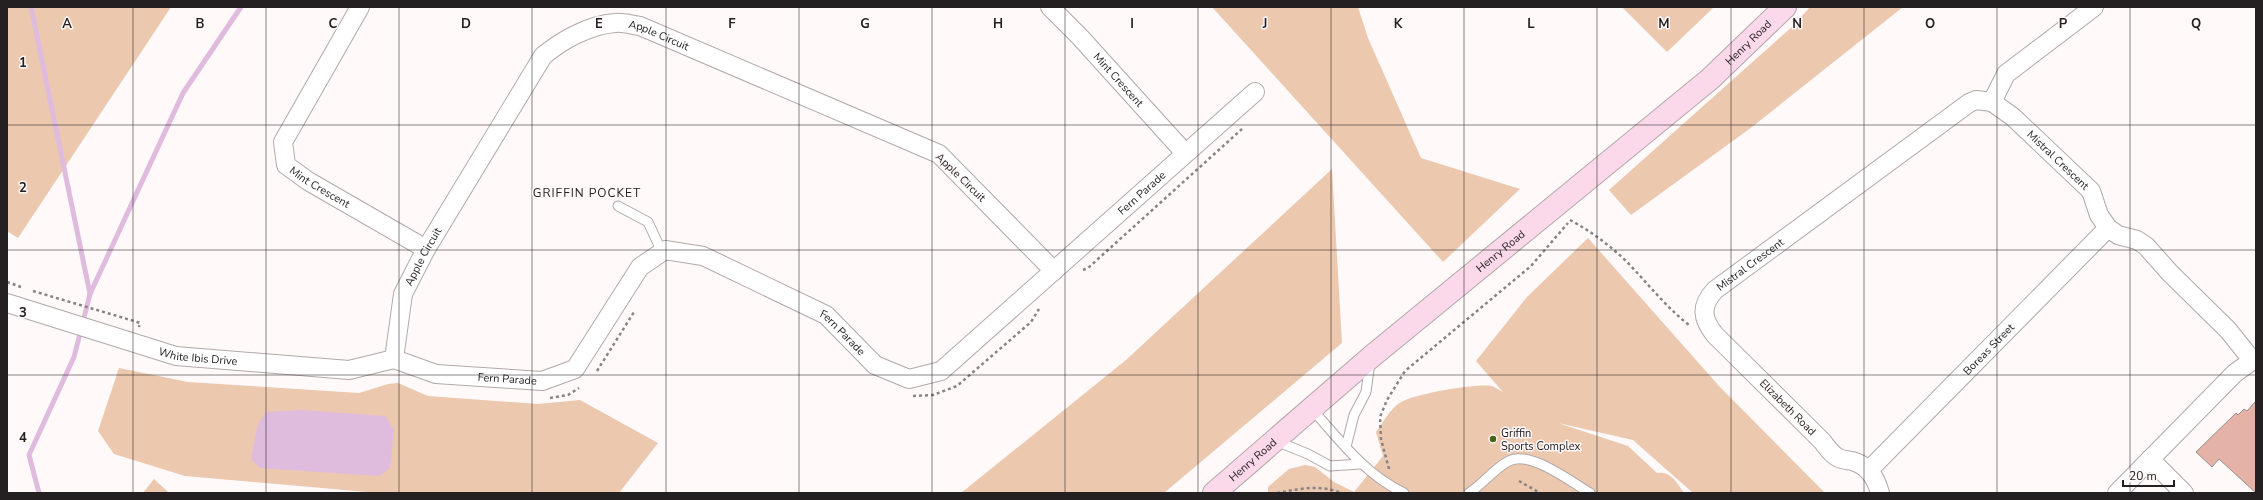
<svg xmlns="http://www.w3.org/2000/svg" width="2263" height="500" font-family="'Nunito Sans',sans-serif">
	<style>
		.green { fill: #ecc8af }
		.water { fill: #dfbbde }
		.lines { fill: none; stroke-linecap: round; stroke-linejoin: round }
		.stream { stroke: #dfbbde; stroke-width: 5 }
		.building { fill: #e4b2a6; stroke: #978e8c }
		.lane-casing { stroke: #b2a8a9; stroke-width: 11 }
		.street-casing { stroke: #b2a8a9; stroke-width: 20 }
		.secondary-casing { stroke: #b2a8a9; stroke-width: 24 }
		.path { stroke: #888384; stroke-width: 2.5; stroke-dasharray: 3 3; stroke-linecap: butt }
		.lane { stroke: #fff; stroke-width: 9 }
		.street { stroke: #fff; stroke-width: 18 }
		.secondary { stroke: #fbd9ea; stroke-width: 22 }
		.grid { fill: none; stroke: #242021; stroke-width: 1; stroke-opacity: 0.55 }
		.poi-dot { fill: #4c6412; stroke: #fff9f9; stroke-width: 1.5 }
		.labels { text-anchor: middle; stroke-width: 3; stroke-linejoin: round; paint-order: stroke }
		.street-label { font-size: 11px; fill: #242021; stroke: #fff9f9 }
		.poi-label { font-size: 11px; fill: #242021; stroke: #fff9f9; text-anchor: start }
		.neighbourhood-label { font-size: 12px; letter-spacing: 1px; fill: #242021; stroke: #fff9f9 }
		.grid-label { font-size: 13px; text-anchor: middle; font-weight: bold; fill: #242021; stroke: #fff9f9; stroke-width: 3; stroke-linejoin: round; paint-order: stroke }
	</style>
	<rect width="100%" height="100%" fill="#fff9f9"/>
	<g class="green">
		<path d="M7 7H171L18 238 7 231Z"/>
		<path d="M1212 7H1358L1368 38 1421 158 1520 189 1443 262Z"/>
		<path d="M1622 7H1714L1667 52Z"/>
		<path d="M1810 7H1903L1752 127 1631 215 1609 190 1793 26Z"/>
		<path d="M1332 169 1342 343 1164 493H961L1126 360Z"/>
		<path d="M1588 238 1719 386 1825 493H1693L1633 440 1558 423 1628 446 1657 473C1671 471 1676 482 1684 493H1268V487L1289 469 1305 465 1315 467 1334 482 1354 492 1383 456 1376 432C1384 421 1390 409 1401 402 1415 394 1476 383 1492 386 1495 387 1499 390 1503 392L1476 361 1527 297Z"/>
		<path d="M119 368 188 382 359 393 388 384 398 383 428 396 538 404 580 400 658 443 619 493H378L185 476 114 454 98 431Z"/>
		<path d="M154 479 169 493H143Z"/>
	</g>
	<path class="water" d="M302 410 385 416 394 430 390 468 379 476 260 468 251 459 258 424 266 412Z"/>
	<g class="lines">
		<g class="stream">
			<path d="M31 7 90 294"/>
			<path d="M39 493 29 455 74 357 90 294 183 93 241 7"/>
		</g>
	</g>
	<path class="building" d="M2256 401V493L2219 459 2212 467 2196 452 2236 413 2238 415 2244 409 2247 411Z"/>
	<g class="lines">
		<defs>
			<g id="lane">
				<path d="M618 206 648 222 662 252"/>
				<path d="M1312 409C1340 441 1366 475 1404 493"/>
				<path d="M1276 441 1308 454 1330 466 1361 464"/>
				<path d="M1346 447 1354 415 1366 392 1370 362"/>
				<path d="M1469 493C1483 484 1493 470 1507 462 1528 448 1571 482 1590 493"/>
			</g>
			<g id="street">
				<path id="s1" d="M360 7 283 142 286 165 308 181 426 249"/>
				<path id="s2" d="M1050 7 1080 37 1185 153"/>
				<path d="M1992 102 2006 74 2094 7"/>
				<path id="s3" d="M7 303 176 356 349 370 394 359"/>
				<path id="s4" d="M394 359 436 374 542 381 575 369 640 267 665 250 703 256 826 315 875 365 909 379 941 371 1255 92"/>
				<path id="s5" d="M394 359 403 294 426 249 543 56C562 40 589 25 615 23 623 22 632 25 640 26L939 154 1054 271"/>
				<path d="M2150 459 2184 493"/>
				<path id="s6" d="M1869 470 2108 228"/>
				<path id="s7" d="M1880 493C1876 478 1868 465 1852 461 1847 460 1842 460 1837 457 1830 453 1827 447 1822 441L1715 335C1702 319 1700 306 1715 290L1969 103 1976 100 1992 102 2013 117 2091 191 2099 215 2108 228 2118 235 2137 240 2146 246 2170 273 2228 330 2252 360"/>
				<path d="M2117 493 2235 373 2256 358"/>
			</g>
			<g id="secondary">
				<path id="s8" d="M1214 493 1371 357 1710 79 1785 7"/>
			</g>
		</defs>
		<use href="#lane" class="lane-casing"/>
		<use href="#street" class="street-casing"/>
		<use href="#secondary" class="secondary-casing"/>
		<g class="path">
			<path d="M1570 220C1592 232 1611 246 1629 264 1649 285 1666 307 1689 325"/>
			<path d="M1083 270 1088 268 1242 129"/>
			<path d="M7 282 21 287"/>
			<path d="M33 291 134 321 140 323 139 327"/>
			<path d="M597 371 634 312"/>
			<path d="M913 396 933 395 957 386 1031 322 1039 309"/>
			<path d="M550 398 568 395 579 388"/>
			<path d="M1389 469 1381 439 1380 417 1387 400 1405 371 1531 266 1568 223"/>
			<path d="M1519 481 1540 493"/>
			<path d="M1277 493C1299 489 1320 484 1341 493"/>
		</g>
		<use href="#lane" class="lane"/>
		<use href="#street" class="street"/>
		<use href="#secondary" class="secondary"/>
	</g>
	<path class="grid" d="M133 7V493M266 7V493M399 7V493M532 7V493M666 7V493M799 7V493M932 7V493M1065 7V493M1198 7V493M1331 7V493M1464 7V493M1597 7V493M1731 7V493M1864 7V493M1997 7V493M2130 7V493M7 125H2256M7 250H2256M7 375H2256"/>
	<circle class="poi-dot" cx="1493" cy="439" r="4"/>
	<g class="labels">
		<g class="street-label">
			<text dy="4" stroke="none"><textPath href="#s5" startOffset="468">Apple Circuit</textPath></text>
			<text dy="4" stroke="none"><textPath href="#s8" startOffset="699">Henry Road</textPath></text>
			<text dy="4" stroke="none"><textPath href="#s2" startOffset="100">Mint Crescent</textPath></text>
			<text dy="4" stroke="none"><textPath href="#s7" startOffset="711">Mistral Crescent</textPath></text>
			<text transform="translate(961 177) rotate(44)" y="4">Apple Circuit</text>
			<text dy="4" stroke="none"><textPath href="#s1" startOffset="219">Mint Crescent</textPath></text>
			<text dy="4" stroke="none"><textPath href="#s4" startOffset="920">Fern Parade</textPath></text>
			<text dy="4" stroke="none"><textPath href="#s8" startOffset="375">Henry Road</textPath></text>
			<text dy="4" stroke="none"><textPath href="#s5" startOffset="108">Apple Circuit</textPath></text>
			<text dy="4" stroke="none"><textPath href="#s7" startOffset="327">Mistral Crescent</textPath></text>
			<text dy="4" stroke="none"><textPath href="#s4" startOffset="536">Fern Parade</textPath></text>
			<text dy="4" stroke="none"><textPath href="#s6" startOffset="170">Boreas Street</textPath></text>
			<text dy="4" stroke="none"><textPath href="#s3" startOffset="199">White Ibis Drive</textPath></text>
			<text dy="4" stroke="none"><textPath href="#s4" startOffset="116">Fern Parade</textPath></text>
			<text transform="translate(1788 407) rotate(45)" y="4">Elizabeth Road</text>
			<text dy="4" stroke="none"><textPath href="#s8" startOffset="51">Henry Road</textPath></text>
		</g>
		<g class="poi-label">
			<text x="1501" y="437">Griffin<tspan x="1501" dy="13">Sports Complex</tspan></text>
		</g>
		<g class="neighbourhood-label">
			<text x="587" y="197">GRIFFIN POCKET</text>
		</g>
	</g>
	<g class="grid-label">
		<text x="67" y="28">A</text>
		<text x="200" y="28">B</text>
		<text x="333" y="28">C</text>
		<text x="466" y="28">D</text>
		<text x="599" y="28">E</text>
		<text x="732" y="28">F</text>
		<text x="865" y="28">G</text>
		<text x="998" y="28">H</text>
		<text x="1132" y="28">I</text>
		<text x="1265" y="28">J</text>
		<text x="1398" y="28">K</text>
		<text x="1531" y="28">L</text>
		<text x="1664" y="28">M</text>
		<text x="1797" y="28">N</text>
		<text x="1930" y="28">O</text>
		<text x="2063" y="28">P</text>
		<text x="2196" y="28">Q</text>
		<text x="23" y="67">1</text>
		<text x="23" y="192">2</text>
		<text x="23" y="317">3</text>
		<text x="23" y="442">4</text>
	</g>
	<rect width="2263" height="500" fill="none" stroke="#242021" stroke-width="16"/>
	<path d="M2123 480v6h51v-6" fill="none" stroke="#242021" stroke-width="2"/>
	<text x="2129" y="480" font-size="12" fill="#242021" stroke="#fff9f9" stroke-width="3" paint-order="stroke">20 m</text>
</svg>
